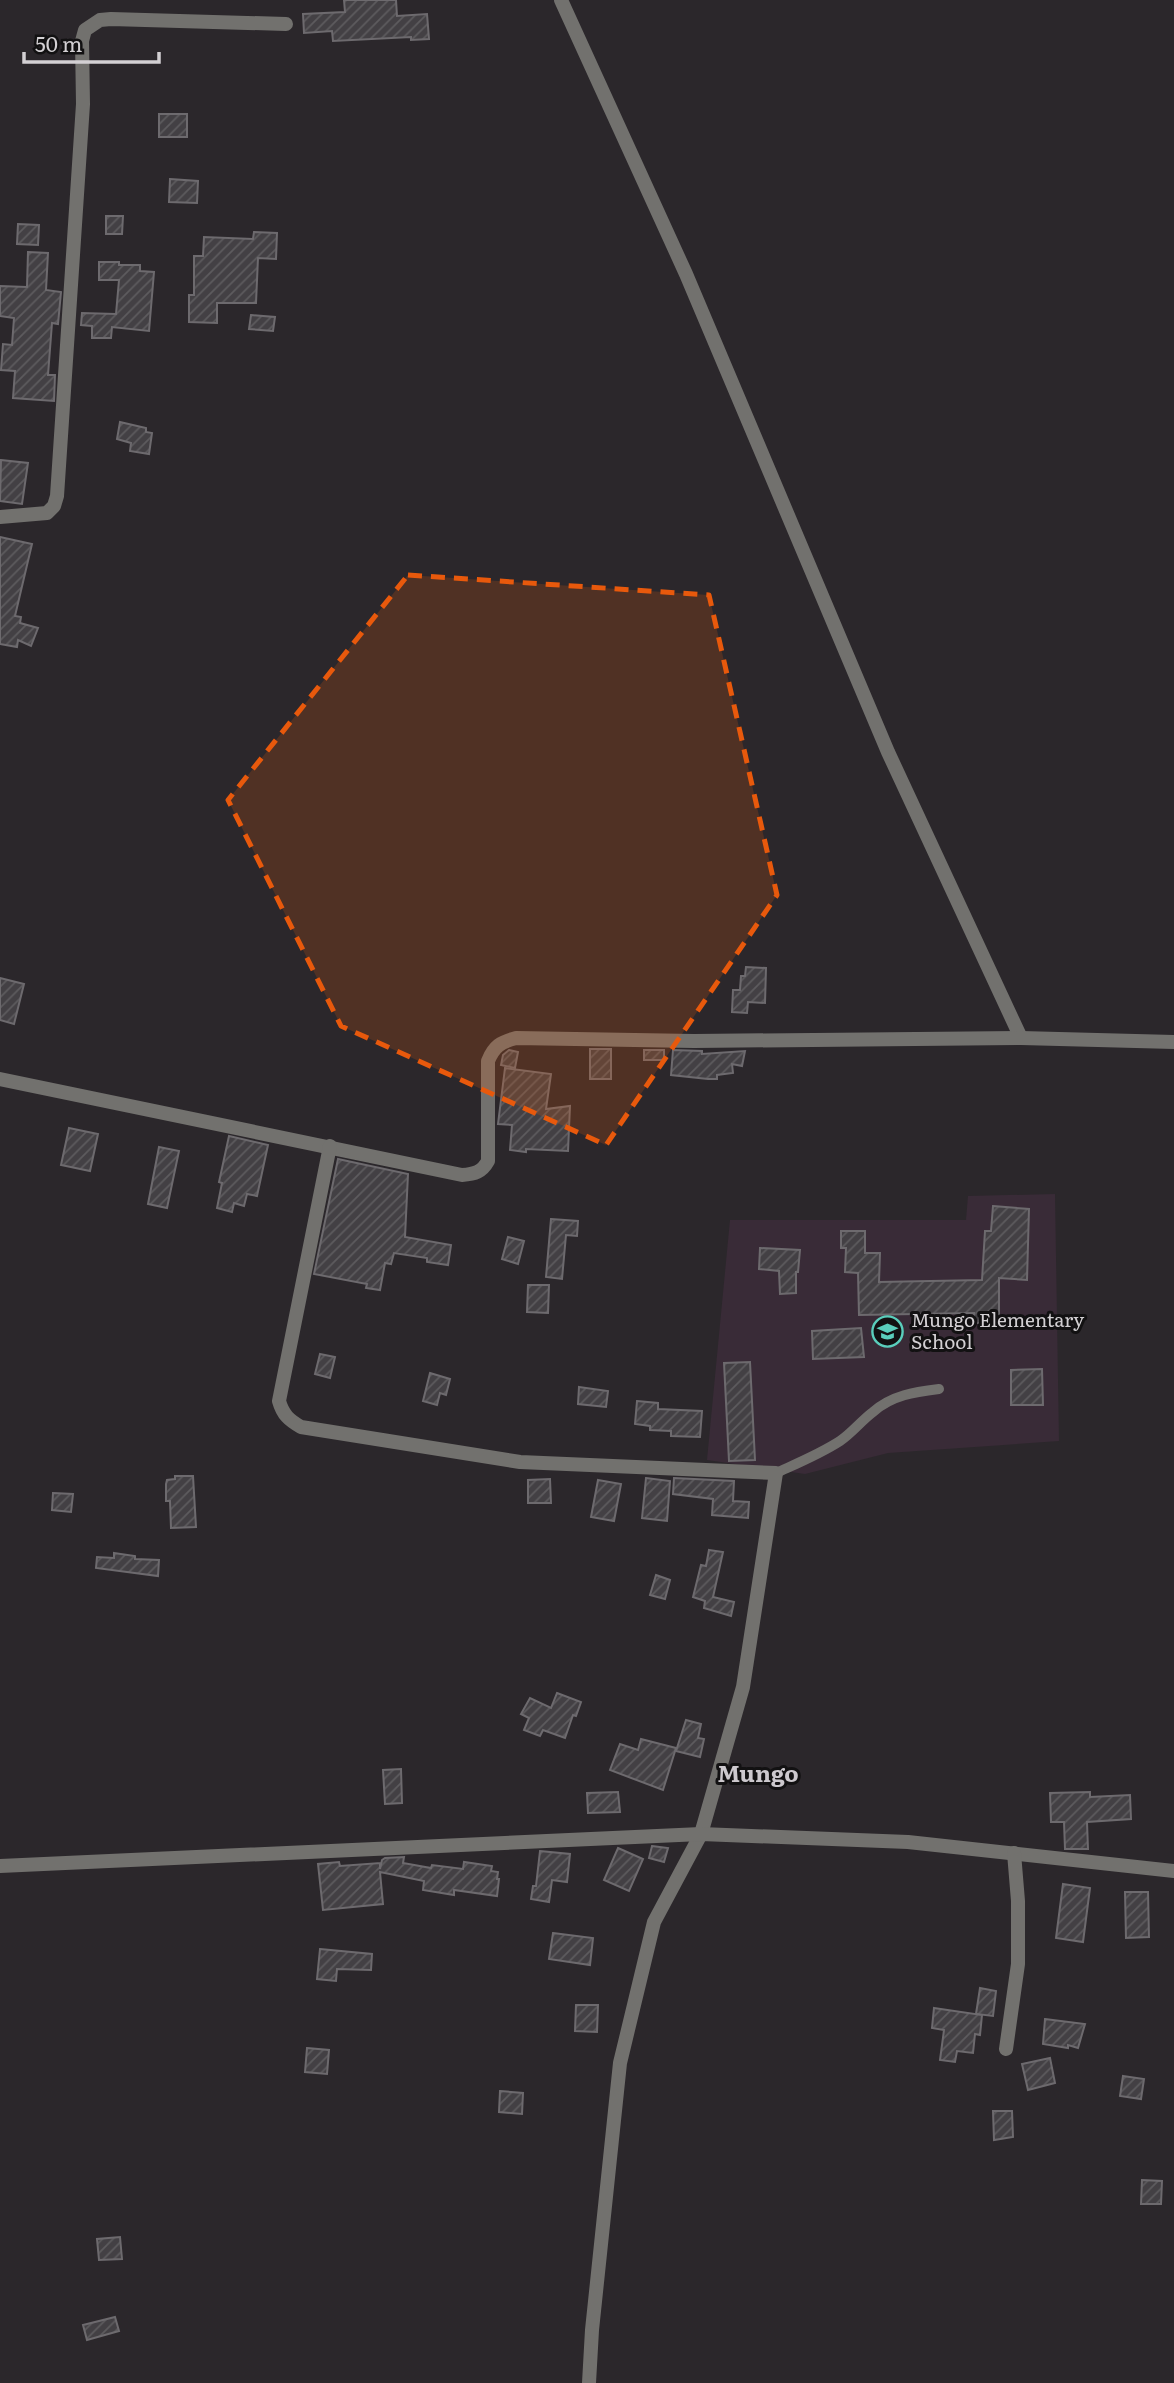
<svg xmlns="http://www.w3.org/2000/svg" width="1174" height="2383" font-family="Literata,serif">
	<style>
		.education { fill: #392b37 }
		.building { fill: url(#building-hatch); stroke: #6d6a6e; stroke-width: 2 }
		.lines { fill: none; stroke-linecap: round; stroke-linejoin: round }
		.lane { stroke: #72716e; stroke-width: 10 }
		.street { stroke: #72716e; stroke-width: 14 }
		.marked { fill: #e8590c; fill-opacity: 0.2; stroke: #e8590c; stroke-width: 5; stroke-dasharray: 14 9; stroke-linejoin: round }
		.labels { text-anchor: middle; stroke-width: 6; stroke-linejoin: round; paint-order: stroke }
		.poi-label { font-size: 19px; fill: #d3d0d3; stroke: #121112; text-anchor: start }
		.quarter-label { font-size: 23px; font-weight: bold; fill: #cdc9ce; stroke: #121112 }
	</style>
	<defs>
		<pattern id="building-hatch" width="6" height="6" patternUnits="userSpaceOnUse" patternTransform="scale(1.75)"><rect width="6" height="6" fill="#434044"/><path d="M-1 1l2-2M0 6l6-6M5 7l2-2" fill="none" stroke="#5d5b5e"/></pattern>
	</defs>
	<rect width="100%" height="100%" fill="#2b272b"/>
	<path class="education" d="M1055 1194 1059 1441 888 1453 805 1474 707 1460 730 1220H966L968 1196Z"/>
	<g class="building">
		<path d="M344 0H396L397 16 427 14 429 39 411 40V37L333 41 332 31 304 33 303 14 345 12Z"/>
		<rect x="159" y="114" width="28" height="23"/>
		<path d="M170 179 198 181 197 203 169 202Z"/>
		<path d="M106 216H123L122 234H106Z"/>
		<path d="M18 224 39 225 38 245 17 244Z"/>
		<path d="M254 232 277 233 276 259 258 258 256 303H217V323L189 322V295H194V256H203L204 237 253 239Z"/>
		<path d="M28 252 48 253 46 290 61 292 58 324 52 323 48 375H55L54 401 13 398 15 371 1 370 3 344 12 345 14 318 0 316V286L27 287Z"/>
		<path d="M99 262H119V265H140V271L154 272 149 331 112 327 111 338H92V326L81 325 82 313 116 314 119 280H99Z"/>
		<path d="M251 315 275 317 273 331 249 329Z"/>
		<path d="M120 422 146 428V432L152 433 149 454 130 451 131 443 117 439Z"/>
		<path d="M1 460 28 463 22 504 0 501Z"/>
		<path d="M0 537 32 544 15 616 21 617 20 623 38 628 31 646 18 640 17 647 0 644Z"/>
		<path d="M746 967 766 968 765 1003 748 1002 747 1013 732 1012 733 990H740L741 976H745Z"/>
		<path d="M0 978 24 984 14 1024 0 1020Z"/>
		<rect x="590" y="1049" width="21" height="30"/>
		<path d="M509 1050 518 1052 515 1068 501 1065 503 1055Z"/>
		<rect x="644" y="1050" width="20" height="10"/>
		<path d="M673 1050 702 1051V1054L745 1051 742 1066 732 1064 733 1073 717 1075V1079H708L671 1075Z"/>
		<path d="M505 1068 551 1074 546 1109 570 1106 568 1151 526 1149V1152L510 1150 512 1125 498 1124Z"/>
		<path d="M69 1128 98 1134 90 1171 61 1165Z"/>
		<path d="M229 1136 268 1145 257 1196 247 1194 244 1206 234 1203 232 1212 217 1208 222 1183 219 1182Z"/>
		<path d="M159 1147 179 1151 167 1208 148 1204Z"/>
		<path d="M338 1159 408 1174 405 1237 451 1245 448 1265 427 1262V1258L394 1253 391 1264 385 1263 380 1290 366 1288 367 1284 314 1274Z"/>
		<path d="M993 1206 1029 1209 1027 1280 999 1278V1323H974V1313L859 1315 858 1273 845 1272 846 1248H841V1231H865V1253H880L879 1282 982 1280 985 1231H991Z"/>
		<path d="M551 1219 578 1221 577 1236 566 1235 562 1279 546 1277Z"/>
		<path d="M508 1237 524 1241 518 1264 502 1259Z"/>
		<path d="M760 1248 800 1250 798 1272H796V1293L780 1294 779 1271 759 1269Z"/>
		<path d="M528 1285H549L548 1313 527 1312Z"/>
		<path d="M861 1328 864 1357 813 1359 812 1331Z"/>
		<path d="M320 1354 335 1357 330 1378 315 1374Z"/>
		<path d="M750 1362 755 1460 729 1461 724 1363Z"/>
		<path d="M1042 1369 1043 1405H1011V1370Z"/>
		<path d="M430 1373 450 1379 446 1395 440 1393 437 1405 423 1401Z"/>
		<path d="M579 1387 608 1391 606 1407 578 1404Z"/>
		<path d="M637 1401 658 1403V1409L702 1411 700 1437 671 1436V1431L650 1430V1426L635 1424Z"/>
		<path d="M175 1476H193L196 1527 171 1528 170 1501H166V1484L167 1480 175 1479Z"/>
		<path d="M646 1478 670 1481 667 1521 642 1518Z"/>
		<path d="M674 1478 734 1481 733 1501 749 1502 748 1518 712 1515 713 1499 673 1494Z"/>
		<path d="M550 1479 551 1503H528V1480Z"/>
		<path d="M598 1480 621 1484 614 1521 591 1517Z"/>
		<path d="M53 1493 73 1494 71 1512 52 1510Z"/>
		<path d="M709 1550 723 1552 713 1597 734 1602 731 1616 704 1608 705 1601 693 1597 701 1565 706 1566Z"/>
		<path d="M114 1553 135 1556V1559L159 1560 158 1576 96 1568 97 1557 114 1558Z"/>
		<path d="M656 1575 670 1580 665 1599 650 1595Z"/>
		<path d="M557 1693 581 1702 576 1716 573 1715 565 1738 543 1730 540 1736 524 1730 529 1718 521 1714 530 1698 551 1708Z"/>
		<path d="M686 1720 701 1724 698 1738 704 1739 700 1757 676 1751Z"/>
		<path d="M641 1739 676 1748 663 1790 610 1770 620 1744 638 1750Z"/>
		<path d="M401 1769 402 1803 385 1804 383 1770Z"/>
		<path d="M618 1792 620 1812 588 1813 587 1793Z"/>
		<path d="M1090 1792V1797L1130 1795 1131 1819 1087 1822 1088 1849H1065L1064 1822H1051L1050 1793Z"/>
		<path d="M652 1846 668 1848 664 1862 649 1858Z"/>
		<path d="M618 1848 643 1859 629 1891 604 1880Z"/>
		<path d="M540 1851 570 1854 567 1882 552 1880 549 1902 531 1899 533 1886H536Z"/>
		<path d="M404 1857 403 1863 431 1868 432 1865 463 1869 464 1862 492 1866 491 1871 498 1872 497 1879H499L497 1896 454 1890V1895L423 1890 424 1881 380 1872 383 1904 323 1910 318 1864 339 1862 340 1866 380 1863V1869L382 1860 385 1858Z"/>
		<path d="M1063 1884 1090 1888 1083 1942 1056 1938Z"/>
		<path d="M1125 1892H1148L1149 1937 1126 1938Z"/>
		<path d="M553 1933 593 1938 590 1965 549 1959Z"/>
		<path d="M320 1949 372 1954 371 1970 337 1969 336 1981 317 1979Z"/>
		<path d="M980 1988 996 1991 993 2016 976 2014Z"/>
		<path d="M576 2005H598L597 2032 575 2031Z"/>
		<path d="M934 2008 982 2015 980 2035 975 2034 973 2053 957 2051 955 2062 940 2060 944 2030 932 2028Z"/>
		<path d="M1045 2019 1085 2024 1078 2048 1068 2045V2048L1043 2044Z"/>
		<path d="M307 2048 329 2050 327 2074 305 2072Z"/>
		<path d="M1050 2058 1055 2083 1028 2090 1022 2064Z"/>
		<path d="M1123 2076 1144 2079 1141 2099 1120 2096Z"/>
		<path d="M500 2091 523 2093 522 2114 499 2112Z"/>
		<path d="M993 2111H1012L1013 2137 994 2140Z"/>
		<path d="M1142 2180 1162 2181 1161 2204H1141Z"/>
		<path d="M120 2237 122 2259 99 2260 97 2239Z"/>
		<path d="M115 2317 119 2331 87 2340 83 2325Z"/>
	</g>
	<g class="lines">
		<path class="lane" d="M776 1473C798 1463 820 1454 840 1441 852 1433 861 1421 873 1412 892 1395 915 1392 939 1389"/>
		<g class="street">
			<path d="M561 0 686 274 888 752 1021 1038"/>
			<path d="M0 517 47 513 54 506 57 496 83 104 82 41 85 30 100 20 111 19 286 24"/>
			<path d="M0 1079 462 1175C475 1174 482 1172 488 1161V1061C494 1046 501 1042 516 1038L694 1041 1021 1038 1174 1042"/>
			<path d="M330 1146 279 1401C283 1415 289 1420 301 1427L520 1462 776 1473 743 1687 701 1834 654 1922 620 2063 592 2330 589 2383"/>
			<path d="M0 1866 701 1834 908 1842 1174 1871"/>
			<path d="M1006 2049 1018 1964V1901L1014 1853"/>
		</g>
	</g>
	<path class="marked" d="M408 575 709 595 777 895 606 1145 341 1026 228 800Z"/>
	<defs>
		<symbol id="school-ring" viewBox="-11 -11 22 22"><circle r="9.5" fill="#121112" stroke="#5acebc" stroke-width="1.5"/><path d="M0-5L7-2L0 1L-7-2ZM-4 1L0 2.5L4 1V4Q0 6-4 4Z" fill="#5acebc"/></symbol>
	</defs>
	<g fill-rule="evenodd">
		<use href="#school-ring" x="870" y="1314" width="35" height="35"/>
	</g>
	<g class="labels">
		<g class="poi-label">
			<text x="911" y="1327">Mungo Elementary<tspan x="911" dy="22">School</tspan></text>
		</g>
		<g class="quarter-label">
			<text x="758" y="1782">Mungo</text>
		</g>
	</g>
	<path d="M24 52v10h135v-10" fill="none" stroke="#d3d0d3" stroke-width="3.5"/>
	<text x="35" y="52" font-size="21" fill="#d3d0d3" stroke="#121112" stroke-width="5" paint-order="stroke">50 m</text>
</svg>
